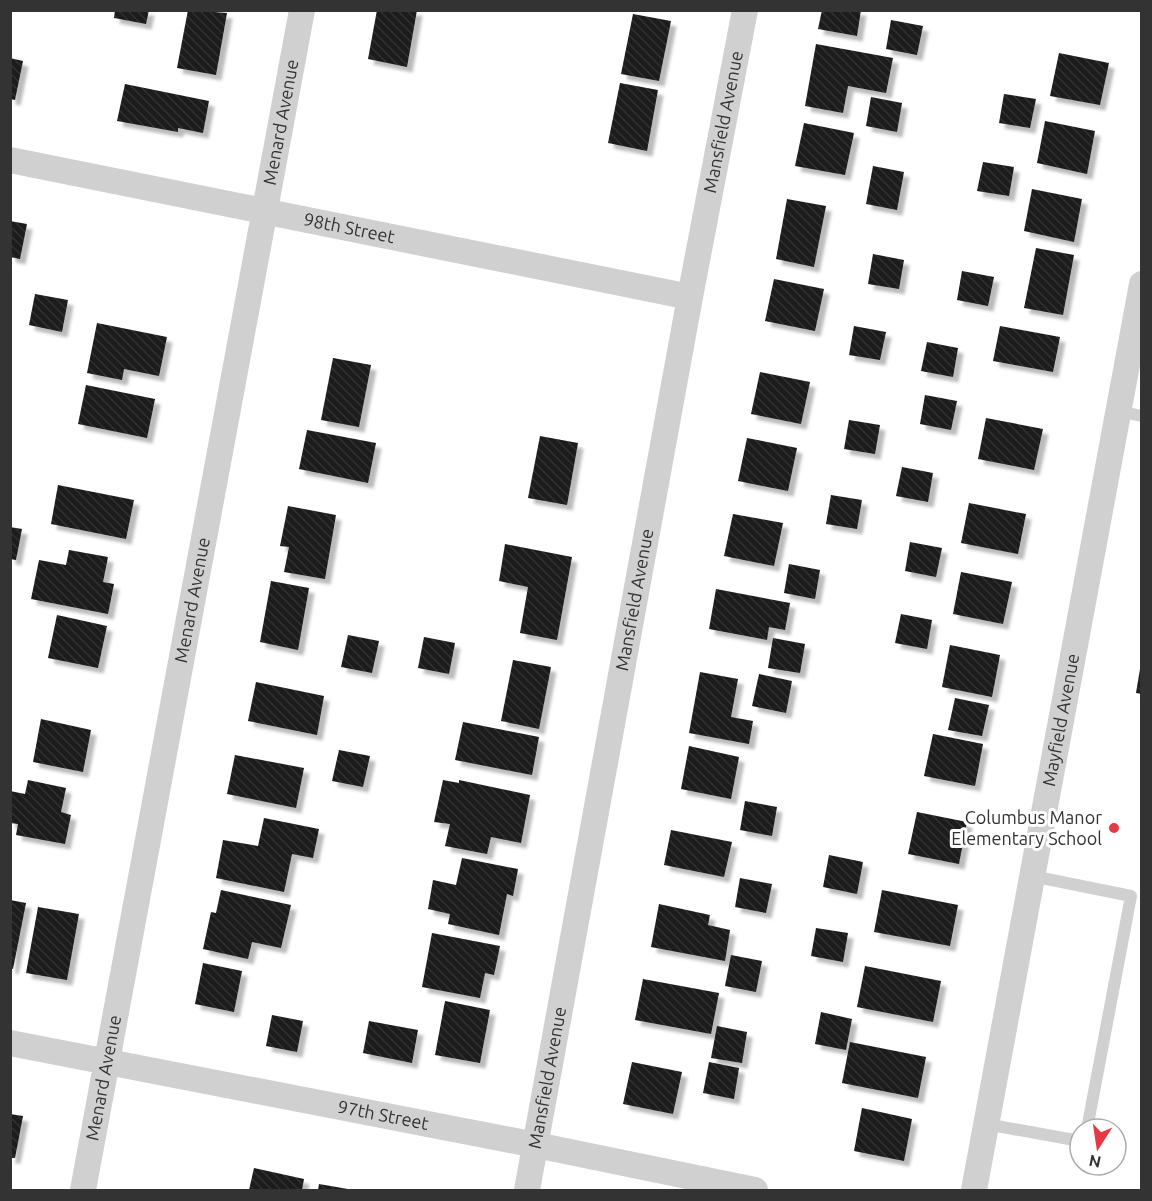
<svg xmlns="http://www.w3.org/2000/svg" width="1152" height="1201" font-family="Ubuntu,sans-serif">
	<style>
		.building { fill: url(#building-back-hatch); filter: url(#shadow) }
		.lines { fill: none; stroke-linecap: round; stroke-linejoin: round }
		.service { stroke: #d0d0d0; stroke-width: 12 }
		.minor { stroke: #d0d0d0; stroke-width: 26 }
		.poi-dot { fill: #e63946; stroke: #fff; stroke-width: 2 }
		.labels { text-anchor: middle; stroke-width: 6; stroke-linejoin: round; paint-order: stroke }
		.street-label { font-size: 18px; fill: #333; stroke: #fff }
		.poi-label { font-size: 18px; fill: #333; stroke: #fff; text-anchor: end }
	</style>
	<defs>
		<pattern id="building-back-hatch" width="6" height="6" patternUnits="userSpaceOnUse" patternTransform="scale(1.5)"><rect width="6" height="6" fill="#1a1a1a"/><path d="M-1 5l2 2M0 0l6 6M5-1l2 2" fill="none" stroke="#333"/></pattern>
		<filter id="shadow"><feDropShadow dx="5.5" dy="5.5" stdDeviation="1.5" flood-color="#0004"/></filter>
	</defs>
	<rect width="100%" height="100%" fill="#fff"/>
	<g class="building">
		<path d="M115 10H149L146 24 114 18Z"/>
		<path d="M188 10 227 13 216 75 177 68Z"/>
		<path d="M377 10H417L407 67 368 59Z"/>
		<path d="M822 10H861L857 36 818 29Z"/>
		<path d="M633 14 671 21 659 81 621 74Z"/>
		<path d="M891 20 923 26 917 55 886 49Z"/>
		<path d="M816 44 893 58 886 93 848 86 843 113 805 106Z"/>
		<path d="M1059 53 1109 63 1100 105 1050 96Z"/>
		<path d="M10 58 23 61 15 100 10 99Z"/>
		<path d="M620 83 658 90 647 151 608 143Z"/>
		<path d="M125 84 209 101 203 133 178 128V132L117 121Z"/>
		<path d="M1004 94 1036 99 1030 128 999 123Z"/>
		<path d="M871 97 902 103 897 132 866 126Z"/>
		<path d="M1045 121 1095 131 1087 174 1037 163Z"/>
		<path d="M804 123 854 133 845 175 795 166Z"/>
		<path d="M983 162 1014 167 1009 196 977 191Z"/>
		<path d="M873 166 904 172 897 210 866 204Z"/>
		<path d="M1032 189 1082 199 1074 242 1024 231Z"/>
		<path d="M787 199 826 206 814 267 776 259Z"/>
		<path d="M10 221 27 224 20 259 10 257Z"/>
		<path d="M1036 248 1074 255 1063 315 1024 308Z"/>
		<path d="M873 254 904 260 899 289 868 284Z"/>
		<path d="M962 271 994 277 988 306 957 300Z"/>
		<path d="M774 279 824 289 815 331 765 321Z"/>
		<path d="M35 294 68 300 62 332 29 325Z"/>
		<path d="M97 323 167 337 159 376 124 369 122 380 87 373Z"/>
		<path d="M854 326 886 332 880 360 849 355Z"/>
		<path d="M1000 326 1060 337 1053 372 993 361Z"/>
		<path d="M927 342 958 348 953 377 921 371Z"/>
		<path d="M333 358 371 365 359 427 321 420Z"/>
		<path d="M760 372 810 382 801 424 751 414Z"/>
		<path d="M86 385 155 399 147 438 78 424Z"/>
		<path d="M925 395 957 401 951 430 920 424Z"/>
		<path d="M986 418 1043 429 1034 470 978 459Z"/>
		<path d="M849 420 880 425 875 454 844 449Z"/>
		<path d="M307 430 376 443 368 483 299 469Z"/>
		<path d="M540 436 578 443 567 505 528 498Z"/>
		<path d="M747 438 797 448 788 491 738 481Z"/>
		<path d="M902 467 933 473 928 502 896 496Z"/>
		<path d="M58 485 134 500 126 539 51 524Z"/>
		<path d="M831 495 862 500 857 529 826 524Z"/>
		<path d="M969 503 1026 514 1018 554 961 543Z"/>
		<path d="M288 506 336 515 325 579 284 572 289 547 280 546Z"/>
		<path d="M733 514 783 523 774 566 724 556Z"/>
		<path d="M10 527 22 529 16 560 10 559Z"/>
		<path d="M910 542 942 548 936 577 905 571Z"/>
		<path d="M505 544 572 557 557 640 520 633 528 587 499 581Z"/>
		<path d="M69 550 108 557 103 582 114 584 108 614 31 599 39 560 66 565Z"/>
		<path d="M789 564 820 570 815 599 784 593Z"/>
		<path d="M961 572 1012 582 1003 624 953 614Z"/>
		<path d="M271 581 309 588 298 650 260 642Z"/>
		<path d="M716 589 790 603 785 630 769 627 767 640 709 629Z"/>
		<path d="M901 614 932 620 927 649 895 643Z"/>
		<path d="M57 615 107 626 98 668 48 658Z"/>
		<path d="M348 635 379 641 372 673 341 667Z"/>
		<path d="M424 637 455 643 449 674 418 668Z"/>
		<path d="M773 638 805 644 800 673 768 668Z"/>
		<path d="M950 645 1000 655 992 697 942 687Z"/>
		<path d="M513 660 551 667 539 729 501 721Z"/>
		<path d="M1140 669H1142V694L1136 693Z"/>
		<path d="M700 672 738 679 731 717 753 721 749 744 689 733Z"/>
		<path d="M759 674 792 681 786 713 752 706Z"/>
		<path d="M256 682 324 696 317 735 248 721Z"/>
		<path d="M955 698 989 705 982 736 948 730Z"/>
		<path d="M41 719 91 730 83 772 33 762Z"/>
		<path d="M463 722 539 737 532 775 455 760Z"/>
		<path d="M933 734 983 744 975 786 924 776Z"/>
		<path d="M689 746 739 757 731 799 681 789Z"/>
		<path d="M339 750 370 756 363 787 332 781Z"/>
		<path d="M235 755 304 768 296 808 227 794Z"/>
		<path d="M28 780 66 788 61 812 71 815 65 844 16 835 18 824 10 823V791L25 794Z"/>
		<path d="M443 780 459 783V780L530 795 521 843 491 837 487 854 445 846 450 824 434 822Z"/>
		<path d="M745 801 777 807 772 836 740 830Z"/>
		<path d="M917 812 967 822 959 864 908 854Z"/>
		<path d="M264 818 319 829 313 858 292 854 284 892 216 878 223 840 258 846Z"/>
		<path d="M671 830 732 842 724 877 664 865Z"/>
		<path d="M829 855 863 862 857 894 823 887Z"/>
		<path d="M462 858 518 869 513 896 507 894 499 935 448 924 450 914 428 909 433 880 456 885Z"/>
		<path d="M740 878 772 884 766 913 735 907Z"/>
		<path d="M221 890 291 905 281 948 252 942 248 959 203 949 211 912 216 913Z"/>
		<path d="M882 890 958 905 950 946 874 932Z"/>
		<path d="M10 900 26 903 13 969 10 968Z"/>
		<path d="M659 904 710 915 708 925 730 930 725 961 651 947Z"/>
		<path d="M38 907 79 914 67 980 26 973Z"/>
		<path d="M816 928 848 933 843 962 811 956Z"/>
		<path d="M432 933 500 946 494 975 485 973 480 998 422 987Z"/>
		<path d="M731 955 762 961 756 992 725 986Z"/>
		<path d="M203 963 242 971 234 1012 195 1004Z"/>
		<path d="M865 966 941 981 933 1022 857 1007Z"/>
		<path d="M643 979 719 993 711 1034 635 1020Z"/>
		<path d="M445 1001 490 1010 480 1063 435 1055Z"/>
		<path d="M821 1012 852 1019 846 1050 815 1044Z"/>
		<path d="M272 1015 303 1021 297 1052 266 1046Z"/>
		<path d="M369 1021 418 1030 412 1063 363 1053Z"/>
		<path d="M717 1026 747 1032 742 1063 711 1058Z"/>
		<path d="M850 1042 926 1057 918 1098 842 1083Z"/>
		<path d="M632 1062 682 1072 673 1114 623 1104Z"/>
		<path d="M709 1062 739 1068 734 1099 703 1093Z"/>
		<path d="M862 1108 912 1119 904 1161 854 1151Z"/>
		<path d="M10 1114 23 1116 15 1158H10Z"/>
		<path d="M254 1168 304 1179 302 1190H249Z"/>
		<path d="M319 1184 348 1189V1190H318Z"/>
	</g>
	<g class="lines">
		<g class="service">
			<path d="M1118 411 1142 416"/>
			<path d="M1032 876 1131 896 1087 1129"/>
			<path d="M986 1124 1080 1141"/>
		</g>
		<g class="minor">
			<path id="s1" d="M10 160 690 297"/>
			<path id="s2" d="M10 1043 536 1145 755 1190"/>
			<path id="s3" d="M83 1190 302 10"/>
			<path id="s4" d="M527 1190 690 297 745 10"/>
			<path id="s5" d="M974 1190 1142 284"/>
		</g>
	</g>
	<circle class="poi-dot" cx="1114" cy="828" r="6"/>
	<g class="labels">
		<g class="street-label">
			<text dy="6" stroke="none"><textPath href="#s4" startOffset="1086">Mansfield Avenue</textPath></text>
			<text dy="6" stroke="none"><textPath href="#s3" startOffset="1086">Menard Avenue</textPath></text>
			<text dy="6" stroke="none"><textPath href="#s1" startOffset="346">98th Street</textPath></text>
			<text dy="6" stroke="none"><textPath href="#s4" startOffset="600">Mansfield Avenue</textPath></text>
			<text dy="6" stroke="none"><textPath href="#s3" startOffset="600">Menard Avenue</textPath></text>
			<text dy="6" stroke="none"><textPath href="#s5" startOffset="478">Mayfield Avenue</textPath></text>
			<text dy="6" stroke="none"><textPath href="#s3" startOffset="114">Menard Avenue</textPath></text>
			<text dy="6" stroke="none"><textPath href="#s4" startOffset="114">Mansfield Avenue</textPath></text>
			<text dy="6" stroke="none"><textPath href="#s2" startOffset="380">97th Street</textPath></text>
		</g>
		<g class="poi-label">
			<text x="1102" y="824">Columbus Manor<tspan x="1102" dy="21">Elementary School</tspan></text>
		</g>
	</g>
	<rect width="1152" height="1201" fill="none" stroke="#333333" stroke-width="24"/>
	<g transform="translate(1098 1147) rotate(192)"><circle r="28" fill="#ffffff" stroke="#adadad" stroke-width="1.5"/>
	<path d="M0-4.5L10 22L0 15L-10 22Z" fill="#e63946"/>
	<text y="-9" font-size="16" font-weight="bold" text-anchor="middle" fill="#333333">N</text>
	</g>
</svg>
